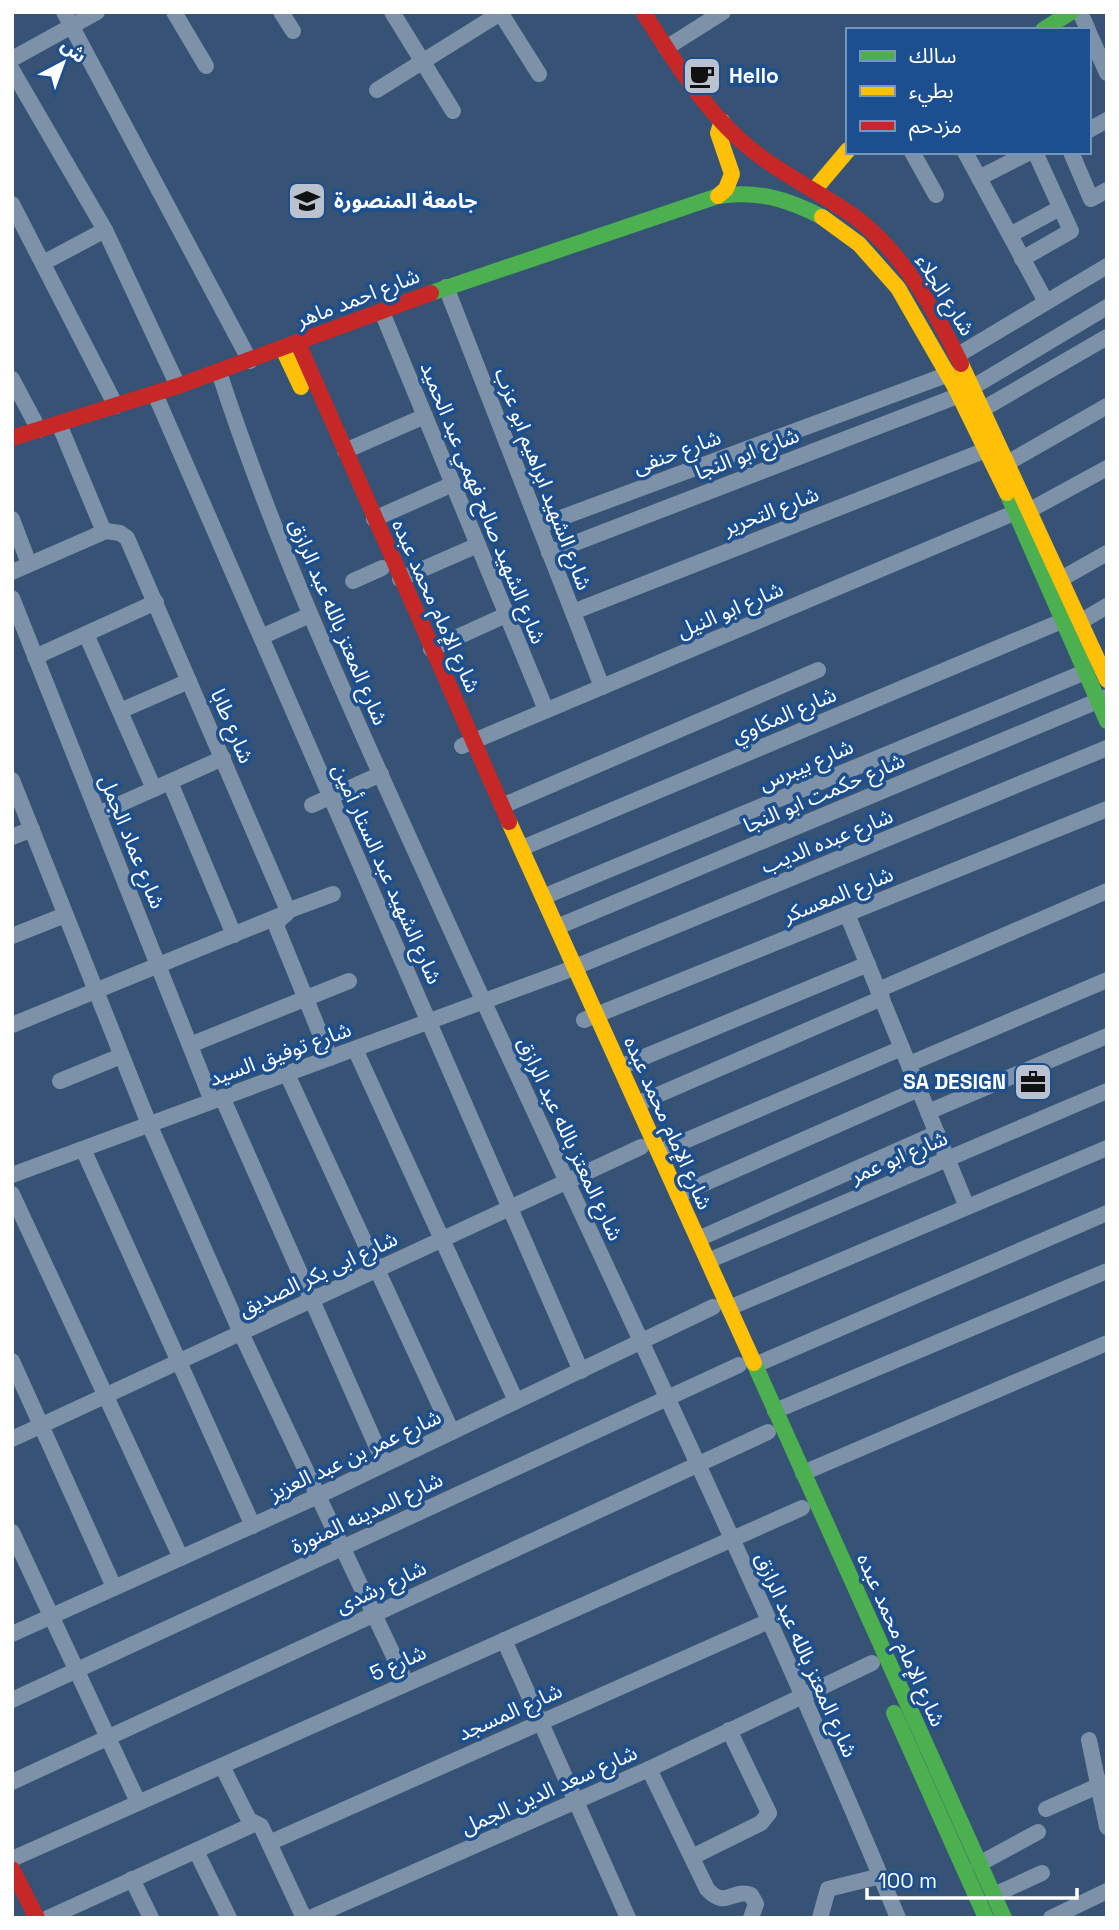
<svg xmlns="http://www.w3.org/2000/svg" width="1119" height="1930" font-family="'Space Grotesk','Noto Sans Arabic',sans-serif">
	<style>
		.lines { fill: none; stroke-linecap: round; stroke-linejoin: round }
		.street { stroke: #7d92a8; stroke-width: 16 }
		.fast { stroke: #4caf50; stroke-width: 16 }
		.slow { stroke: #ffc107; stroke-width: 16 }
		.jam { stroke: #c62828; stroke-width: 16 }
		.labels { text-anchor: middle; stroke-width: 7; stroke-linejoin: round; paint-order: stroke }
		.poi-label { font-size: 21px; font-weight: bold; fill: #fff; stroke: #1b4f8f; text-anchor: start }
		.street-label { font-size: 21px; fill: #fff; stroke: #1b4f8f }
	</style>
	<rect width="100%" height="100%" fill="#365274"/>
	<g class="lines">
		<g class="street">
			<path d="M64 12 250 361"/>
			<path d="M174 12 206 66"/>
			<path d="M281 12 293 31"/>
			<path d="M392 12 453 111"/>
			<path d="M500 12 539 74"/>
			<path d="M1080 12 1088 30"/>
			<path d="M1089 33 1107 73"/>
			<path d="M666 48 723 12"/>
			<path d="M12 59 97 12"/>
			<path d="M12 70 105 230 178 386"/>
			<path d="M377 90 502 12"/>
			<path d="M1089 130 1107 120"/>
			<path d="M912 152 936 195"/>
			<path d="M965 152 1046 302"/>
			<path d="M1071 152 1091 199 1107 190"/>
			<path d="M979 178 1030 152"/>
			<path d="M12 204 116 406"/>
			<path d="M1010 235 1060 208"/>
			<path d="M1022 259 1071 231 1035 152"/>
			<path d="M43 263 105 230"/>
			<path d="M446 287 602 687"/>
			<path d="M382 312 546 710"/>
			<path d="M958 355 1107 266"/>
			<path d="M219 372C281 563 367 744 450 928 600 1258 759 1583 898 1918"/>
			<path d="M12 379 39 430"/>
			<path d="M973 387 1107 307"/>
			<path d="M155 394 581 1371"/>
			<path d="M983 409 1107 337"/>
			<path d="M59 424 102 527 106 531 120 533 127 538 286 906 287 913 278 921 277 928 330 1058"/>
			<path d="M345 451 425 416"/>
			<path d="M1009 462 1107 406"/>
			<path d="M1030 510 1107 468"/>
			<path d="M12 519 29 564"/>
			<path d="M374 519 453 484"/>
			<path d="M539 526 949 374"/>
			<path d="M549 553 960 395"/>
			<path d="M12 572 106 531"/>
			<path d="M400 579 478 545"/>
			<path d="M1061 579 1107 553"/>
			<path d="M353 581 382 568"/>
			<path d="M12 598 212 1101"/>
			<path d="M573 612 986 450"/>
			<path d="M1080 622 1107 606"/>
			<path d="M86 634 154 789"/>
			<path d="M261 637 310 615"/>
			<path d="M431 649 506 615"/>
			<path d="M35 657 156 602"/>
			<path d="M120 711 189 681"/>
			<path d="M462 746 1014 513"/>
			<path d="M12 780 149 1124 241 1333 406 1682"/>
			<path d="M170 782 234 935"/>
			<path d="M312 805 381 774"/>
			<path d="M502 806 818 670"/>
			<path d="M98 814 223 758"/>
			<path d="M12 837 32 829"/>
			<path d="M522 848 1062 621"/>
			<path d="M543 897 1085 672"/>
			<path d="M287 911 333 894"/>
			<path d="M847 914 967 1207"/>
			<path d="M557 927 1107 697"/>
			<path d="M12 936 65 915"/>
			<path d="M878 990 1107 891"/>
			<path d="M584 1020 1107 809"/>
			<path d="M12 1025 284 914"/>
			<path d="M190 1045 349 981"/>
			<path d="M355 1049 516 1401"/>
			<path d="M909 1064 1107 980"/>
			<path d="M620 1067 868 964"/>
			<path d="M287 1074 452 1432"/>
			<path d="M60 1081 121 1056"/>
			<path d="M222 1097 384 1463"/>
			<path d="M637 1104 882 998"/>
			<path d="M928 1112 1107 1036"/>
			<path d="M83 1149 253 1526"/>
			<path d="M659 1152 902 1048"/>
			<path d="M12 1175 563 972 1107 748"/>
			<path d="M12 1194 181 1558"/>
			<path d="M678 1195 919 1089"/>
			<path d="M698 1239 937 1133"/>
			<path d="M708 1261 1107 1091"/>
			<path d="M729 1308 1107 1148"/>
			<path d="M12 1361 114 1587"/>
			<path d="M755 1365 1107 1213"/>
			<path d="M775 1411 1107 1271"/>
			<path d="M12 1439 641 1147"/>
			<path d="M803 1473 1107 1343"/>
			<path d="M12 1532 138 1802"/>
			<path d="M12 1634 318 1496 713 1307"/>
			<path d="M504 1640 628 1918"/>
			<path d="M12 1700 739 1365"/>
			<path d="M1089 1740 1107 1827"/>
			<path d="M222 1766 249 1820 261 1826 304 1918"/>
			<path d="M649 1769 707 1889C726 1910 732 1888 751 1895L756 1904 751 1918"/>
			<path d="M12 1782 768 1432"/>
			<path d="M1046 1809 1107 1782"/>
			<path d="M269 1843 769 1621"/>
			<path d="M196 1851 229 1918"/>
			<path d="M692 1857 761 1823 769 1813 729 1730"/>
			<path d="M12 1859 802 1508"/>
			<path d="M979 1864 1038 1832"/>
			<path d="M132 1879 151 1918"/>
			<path d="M994 1895 1042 1873"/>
			<path d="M48 1918 254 1824"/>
			<path d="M310 1918 649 1769 872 1663"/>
			<path d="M820 1918 828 1889 881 1876"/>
			<path d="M1051 1918 1107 1891"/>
		</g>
		<g class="fast">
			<path d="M1043 30 1071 12"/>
			<path d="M431 293 718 196C757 190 788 199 822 217"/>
			<path d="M1007 493 1107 721"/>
			<path d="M754 1363 1004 1918"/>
			<path d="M894 1713 986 1918"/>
		</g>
		<g class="slow">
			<path d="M815 189 848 150"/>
			<path d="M718 196 726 189 732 174 718 133 722 121"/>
			<path d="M822 217 859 244 898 288 955 387 1007 493"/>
			<path d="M283 349 301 387"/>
			<path d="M961 364 1107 680"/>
			<path d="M509 822 754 1363"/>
		</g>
		<g class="jam">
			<path d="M643 12C671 55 698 101 736 136 771 170 816 189 855 217 904 254 935 310 961 364"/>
			<path d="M298 343 509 822"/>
			<path d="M12 438 178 386 431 293"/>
			<path d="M12 1869 37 1918"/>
		</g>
	</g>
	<defs>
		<symbol id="cafe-square" viewBox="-11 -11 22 22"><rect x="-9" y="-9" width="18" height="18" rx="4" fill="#b9c2ce" stroke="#1b4f8f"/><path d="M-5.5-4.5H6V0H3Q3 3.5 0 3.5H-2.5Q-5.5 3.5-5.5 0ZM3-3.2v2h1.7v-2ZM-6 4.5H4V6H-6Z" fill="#111"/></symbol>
		<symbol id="university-square" viewBox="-11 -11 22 22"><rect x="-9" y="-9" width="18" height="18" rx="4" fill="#b9c2ce" stroke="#1b4f8f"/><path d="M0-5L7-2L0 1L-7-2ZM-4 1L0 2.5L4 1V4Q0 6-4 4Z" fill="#111"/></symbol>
		<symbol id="office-square" viewBox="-11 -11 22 22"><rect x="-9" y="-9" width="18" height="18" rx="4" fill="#b9c2ce" stroke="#1b4f8f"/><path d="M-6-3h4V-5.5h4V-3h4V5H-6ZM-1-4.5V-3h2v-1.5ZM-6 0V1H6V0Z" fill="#111"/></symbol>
	</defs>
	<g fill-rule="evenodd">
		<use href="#cafe-square" x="680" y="54" width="44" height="44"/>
		<use href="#university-square" x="285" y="179" width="44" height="44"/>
		<use href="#office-square" x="1011" y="1060" width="44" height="44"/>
	</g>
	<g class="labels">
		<g class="poi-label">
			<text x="729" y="83">Hello</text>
			<text x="334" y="208">جامعة المنصورة</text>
			<text x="1006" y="1089" text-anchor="end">SA DESIGN</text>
		</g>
		<g class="street-label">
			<text transform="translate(945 295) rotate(58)" y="7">شارع الجلاء</text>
			<text transform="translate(358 298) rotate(-21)" y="7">شارع احمد ماهر</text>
			<text transform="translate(677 452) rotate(-20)" y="7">شارع حنفى</text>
			<text transform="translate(747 454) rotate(-21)" y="7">شارع ابو النجا</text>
			<text transform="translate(543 479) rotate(69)" y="7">شارع الشهيد ابراهيم ابو عزب</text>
			<text transform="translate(483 503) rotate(68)" y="7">شارع الشهيد صالح فهمي عبد الحميد</text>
			<text transform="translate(771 511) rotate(-21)" y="7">شارع التحرير</text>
			<text transform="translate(436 606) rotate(66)" y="7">شارع الإمام محمد عبده</text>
			<text transform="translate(730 610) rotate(-23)" y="7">شارع ابو النيل</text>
			<text transform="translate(338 622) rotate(67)" y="7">شارع المعتز بالله عبد الرازق</text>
			<text transform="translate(784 715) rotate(-23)" y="7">شارع المكاوي</text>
			<text transform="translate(232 726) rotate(67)" y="7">شارع طابا</text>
			<text transform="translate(806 765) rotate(-23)" y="7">شارع بيبرس</text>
			<text transform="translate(824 793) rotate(-23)" y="7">شارع حكمت ابو النجا</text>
			<text transform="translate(827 841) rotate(-22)" y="7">شارع عبده الديب</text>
			<text transform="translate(132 842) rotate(68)" y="7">شارع عماد الجمل</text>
			<text transform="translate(387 874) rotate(66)" y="7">شارع الشهيد عبد الستار أمين</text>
			<text transform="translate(838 895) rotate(-22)" y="7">شارع المعسكر</text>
			<text transform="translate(280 1054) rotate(-20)" y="7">شارع توفيق السيد</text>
			<text transform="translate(668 1123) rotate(66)" y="7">شارع الإمام محمد عبده</text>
			<text transform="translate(570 1139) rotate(65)" y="7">شارع المعتز بالله عبد الرازق</text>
			<text transform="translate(899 1157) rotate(-23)" y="7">شارع ابو عمر</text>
			<text transform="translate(318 1274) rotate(-25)" y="7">شارع ابى بكر الصديق</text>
			<text transform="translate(355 1455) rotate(-25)" y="7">شارع عمر بن عبد العزيز</text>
			<text transform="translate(367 1513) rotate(-25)" y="7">شارع المدينه المنورة</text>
			<text transform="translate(381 1587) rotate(-25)" y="7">شارع رشدى</text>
			<text transform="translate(901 1640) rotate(66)" y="7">شارع الإمام محمد عبده</text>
			<text transform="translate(806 1655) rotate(66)" y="7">شارع المعتز بالله عبد الرازق</text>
			<text transform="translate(398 1663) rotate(-24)" y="7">شارع 5</text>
			<text transform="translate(510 1712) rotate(-24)" y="7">شارع المسجد</text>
			<text transform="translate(549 1790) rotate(-24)" y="7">شارع سعد الدين الجمل</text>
		</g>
	</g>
	<rect width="1119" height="1930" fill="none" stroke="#ffffff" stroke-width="28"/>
	<rect x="846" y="28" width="245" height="126" fill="#1b4f8f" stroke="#7695bc" stroke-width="2"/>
	<rect x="860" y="51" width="35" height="10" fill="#4caf50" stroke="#7695bc" stroke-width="2"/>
	<text x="909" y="63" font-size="21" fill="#ffffff">سالك</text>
	<rect x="860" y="86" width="35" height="10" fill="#ffc107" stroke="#7695bc" stroke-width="2"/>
	<text x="909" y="98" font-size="21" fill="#ffffff">بطيء</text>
	<rect x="860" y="121" width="35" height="10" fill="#c62828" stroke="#7695bc" stroke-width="2"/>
	<text x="909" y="133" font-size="21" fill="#ffffff">مزدحم</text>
	<g transform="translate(63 63) rotate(41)" stroke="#1b4f8f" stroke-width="5" paint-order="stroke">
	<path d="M0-5L12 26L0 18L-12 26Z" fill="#ffffff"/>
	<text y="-10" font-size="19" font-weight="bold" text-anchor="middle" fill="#ffffff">ش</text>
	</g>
	<path d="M867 1888v10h210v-10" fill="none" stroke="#ffffff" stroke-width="3.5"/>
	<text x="878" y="1888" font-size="21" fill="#ffffff" stroke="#1b4f8f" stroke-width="5" paint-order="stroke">100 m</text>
</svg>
